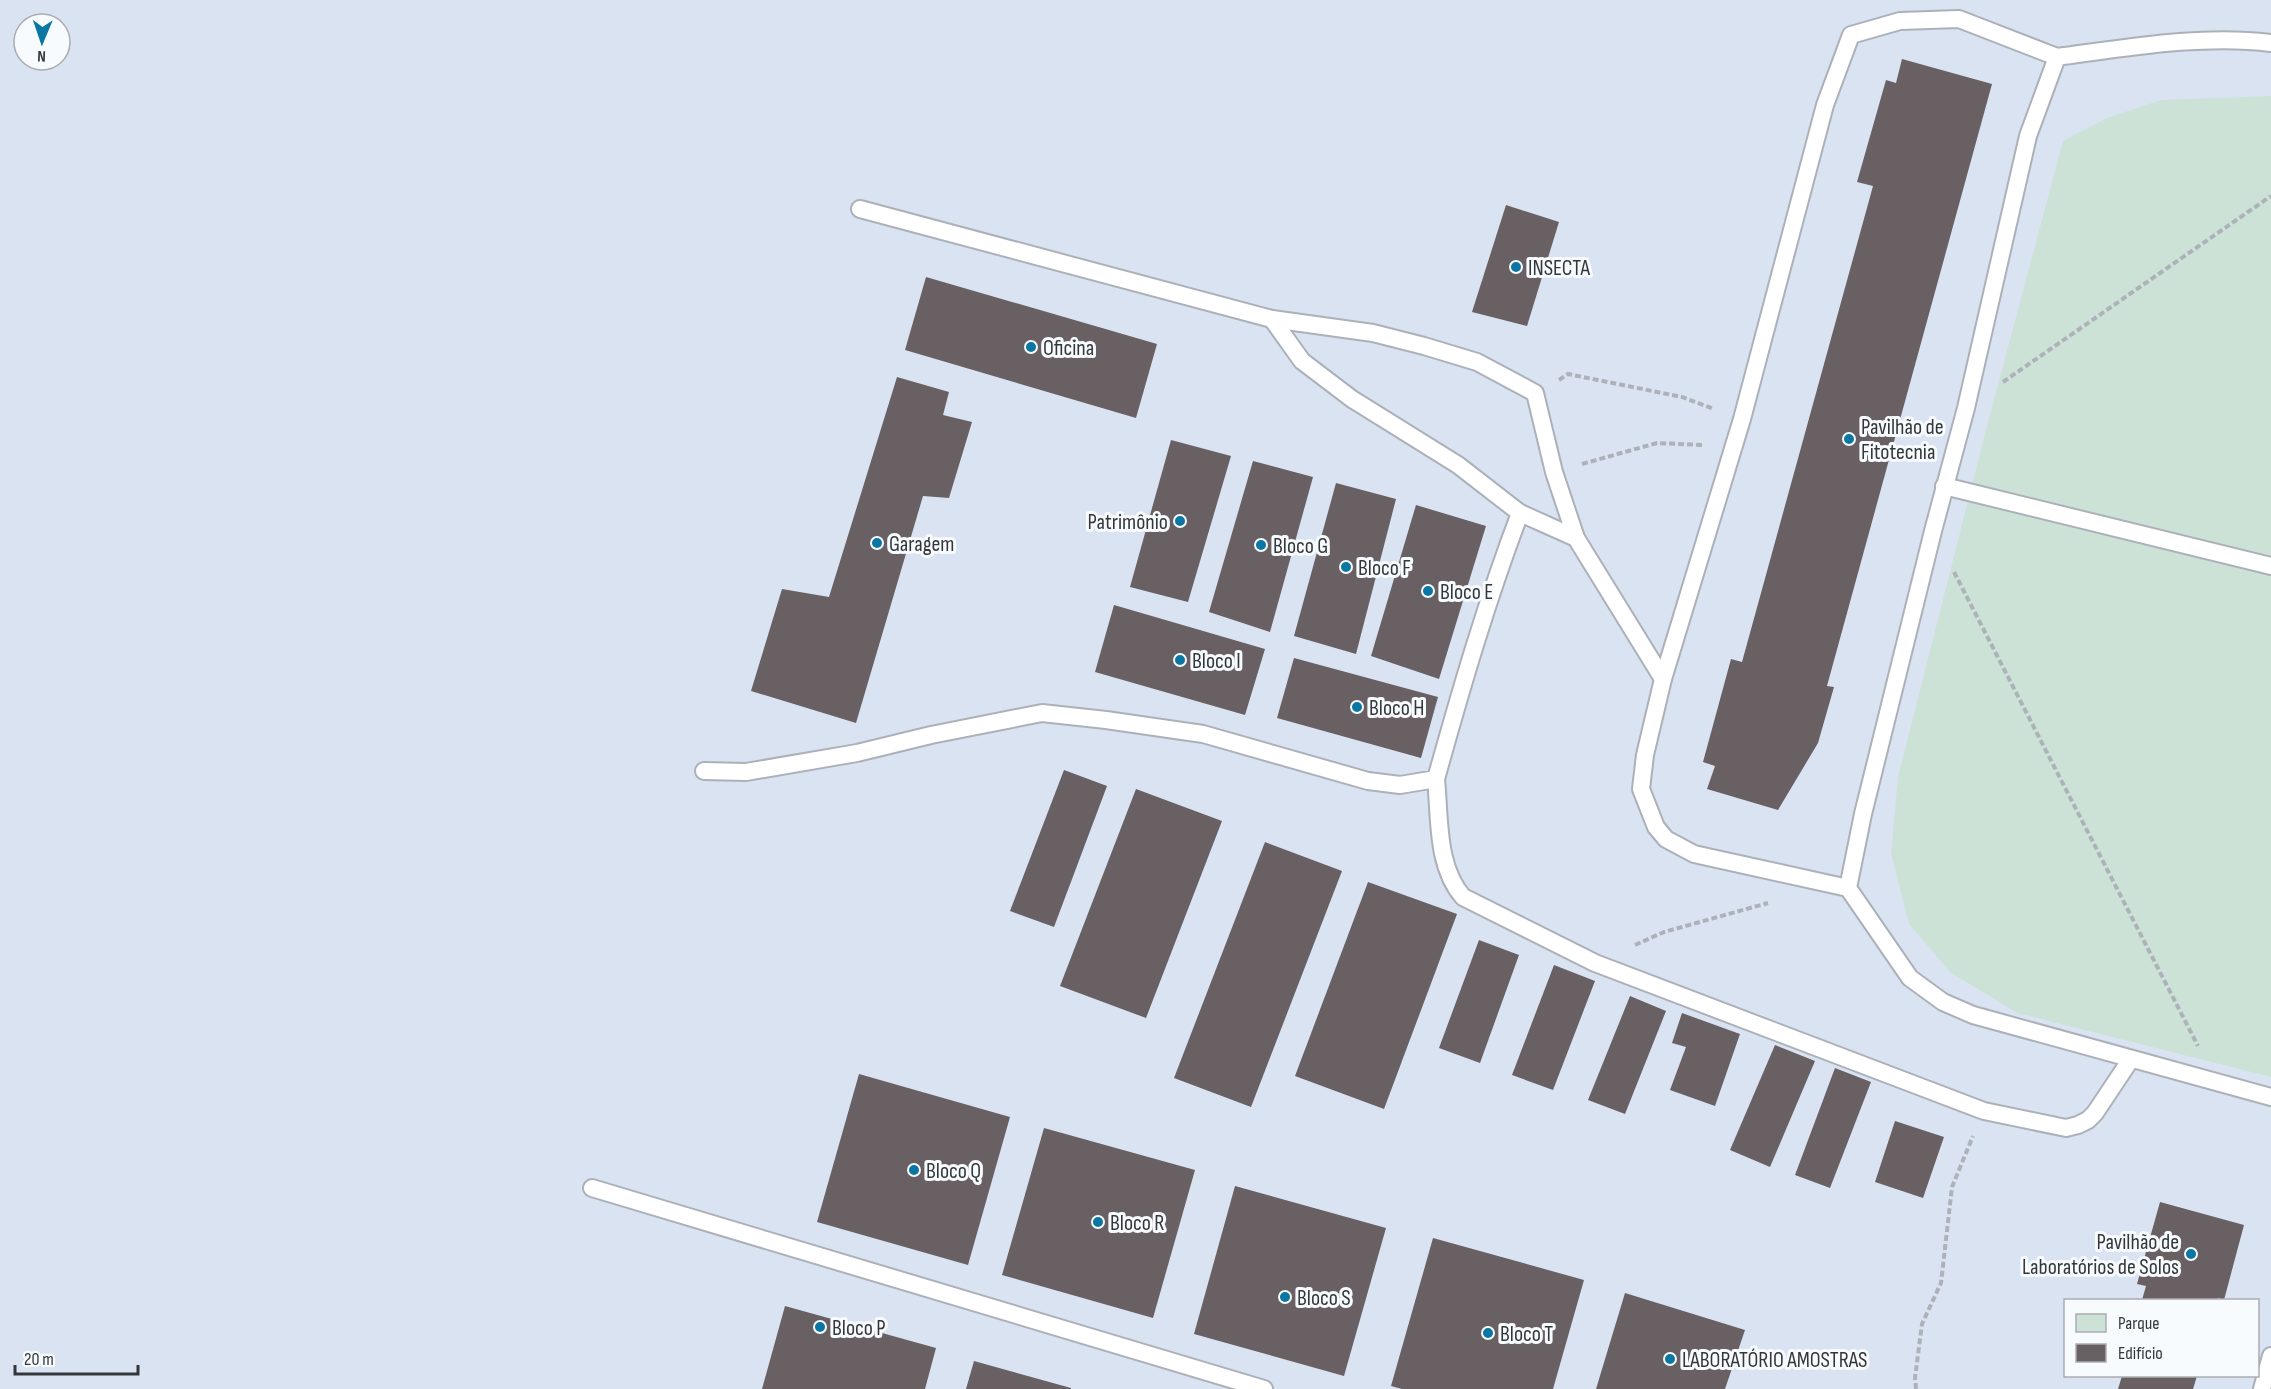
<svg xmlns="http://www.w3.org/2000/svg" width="2271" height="1389" font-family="'Sofia Sans Condensed',sans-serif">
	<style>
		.built { fill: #dae3f2; fill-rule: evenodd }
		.green { fill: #cde2d6 }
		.building { fill: #696064 }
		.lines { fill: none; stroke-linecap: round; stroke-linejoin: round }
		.lane-casing { stroke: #acb1b9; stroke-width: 20 }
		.path { stroke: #adb2b9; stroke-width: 4; stroke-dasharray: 6 3; stroke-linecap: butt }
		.lane { stroke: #fff; stroke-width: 16 }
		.poi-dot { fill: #0a77a2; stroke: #f8fbfe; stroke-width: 2 }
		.labels { text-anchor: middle; stroke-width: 6; stroke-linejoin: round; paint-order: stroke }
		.poi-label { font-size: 22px; fill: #34373a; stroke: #f8fbfe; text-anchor: start }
	</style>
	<rect width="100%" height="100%" fill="#e8eef7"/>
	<path class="built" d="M0 0H2271V1389H0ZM24 24H60V60H24ZM2066 1300H2258V1376H2066Z"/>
	<path class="green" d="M2271 96V1077L2017 1013 1950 972 1909 924 1891 853 1898 777 1987 426 2063 141 2107 118 2161 100Z"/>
	<g class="building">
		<path d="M1902 59 1992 84 1827 686 1834 687 1818 743 1778 810 1707 789 1715 766 1703 762 1731 659 1742 662 1873 186 1857 182 1886 80 1896 83Z"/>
		<path d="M1506 205 1559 222 1527 326 1472 312Z"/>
		<path d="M926 277 1157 344 1136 418 905 350Z"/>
		<path d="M897 377 949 392 943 415 972 422 949 498 923 496 856 723 751 691 782 589 829 597Z"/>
		<path d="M1171 440 1231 456 1188 602 1130 587Z"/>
		<path d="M1253 461 1313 477 1270 632 1209 612Z"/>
		<path d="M1336 483 1396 499 1356 654 1294 636Z"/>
		<path d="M1416 505 1486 526 1439 679 1371 656Z"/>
		<path d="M1114 605 1265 649 1245 715 1095 672Z"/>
		<path d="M1294 658 1438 697 1421 758 1277 718Z"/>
		<path d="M1064 770 1107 786 1054 927 1010 911Z"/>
		<path d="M1136 789 1222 821 1146 1018 1060 986Z"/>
		<path d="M1265 842 1342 871 1251 1107 1174 1078Z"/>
		<path d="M1368 882 1457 914 1384 1109 1295 1076Z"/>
		<path d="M1479 940 1519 955 1480 1063 1439 1048Z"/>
		<path d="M1554 965 1595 981 1553 1090 1512 1075Z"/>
		<path d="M1630 996 1666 1011 1625 1114 1588 1100Z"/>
		<path d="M1682 1013 1740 1034 1715 1106 1670 1090 1686 1047 1672 1043Z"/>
		<path d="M1775 1045 1815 1061 1770 1167 1730 1150Z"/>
		<path d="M1835 1068 1871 1082 1830 1188 1795 1175Z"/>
		<path d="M859 1074 1010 1117 968 1265 817 1222Z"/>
		<path d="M1895 1121 1944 1137 1923 1198 1875 1182Z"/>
		<path d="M1044 1128 1195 1170 1153 1318 1002 1275Z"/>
		<path d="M1235 1186 1386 1228 1344 1376 1194 1334Z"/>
		<path d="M2160 1202 2244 1225 2224 1300 2218 1298 2217 1300H2142L2146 1286 2137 1284Z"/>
		<path d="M1433 1238 1584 1280 1553 1389H1402L1391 1386Z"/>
		<path d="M1625 1293 1745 1330 1725 1389H1596Z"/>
		<path d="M785 1306 936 1348 925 1389H762Z"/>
		<path d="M974 1361 1071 1388V1389H966Z"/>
		<path d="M2122 1376H2197L2193 1389H2118Z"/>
	</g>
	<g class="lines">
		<defs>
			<g id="lane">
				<path d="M2271 43C2203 34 2125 48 2057 57L2028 136 1966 408 1933 531 1863 814 1848 888 1910 978 1943 1002 1973 1015 2271 1097"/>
				<path d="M860 209 1272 319 1373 333 1424 346 1477 362 1535 393 1554 472 1576 538 1663 679"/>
				<path d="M1272 319 1302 361 1352 399 1458 465 1520 513 1576 538"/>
				<path d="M1944 486 2271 566"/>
				<path d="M704 771 746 772 857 753 931 735 1042 713 1106 720 1203 734 1368 781 1400 785 1436 779C1461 689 1487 600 1520 513"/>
				<path d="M1436 779C1440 818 1436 866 1463 897L1595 963 1984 1111 2066 1128 2078 1125 2088 1120 2095 1113 2131 1059"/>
				<path d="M1848 888 1694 854 1666 839 1656 827 1641 789 1645 755 1663 679 1742 419 1825 105 1851 35 1900 21 1959 19 2057 57"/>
				<path d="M592 1188 1264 1389"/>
				<path d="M2262 1389 2271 1356"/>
			</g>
		</defs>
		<use href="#lane" class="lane-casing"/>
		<g class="path">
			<path d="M1559 380 1568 374 1682 397 1714 409"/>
			<path d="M2003 382 2271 196"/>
			<path d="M1582 464 1657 443 1703 445"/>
			<path d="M1954 572 2198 1046"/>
			<path d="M1635 945 1664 932 1768 903"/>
			<path d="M1916 1389 1915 1378 1922 1324 1941 1283 1952 1187 1973 1136"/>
		</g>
		<use href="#lane" class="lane"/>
	</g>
	<g class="poi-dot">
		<circle cx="1516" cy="267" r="6"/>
		<circle cx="1031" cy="347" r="6"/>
		<circle cx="1849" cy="439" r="6"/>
		<circle cx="1180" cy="521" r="6"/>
		<circle cx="877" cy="543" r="6"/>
		<circle cx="1261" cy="545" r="6"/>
		<circle cx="1346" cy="567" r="6"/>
		<circle cx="1428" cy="591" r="6"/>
		<circle cx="1180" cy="660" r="6"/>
		<circle cx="1357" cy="707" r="6"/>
		<circle cx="914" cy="1170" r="6"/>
		<circle cx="1098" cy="1222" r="6"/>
		<circle cx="2191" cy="1254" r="6"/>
		<circle cx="1285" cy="1297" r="6"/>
		<circle cx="820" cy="1327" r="6"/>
		<circle cx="1488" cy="1333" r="6"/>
		<circle cx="1670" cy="1359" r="6"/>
	</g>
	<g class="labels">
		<g class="poi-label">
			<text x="1528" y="275">INSECTA</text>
			<text x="1043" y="355">Oficina</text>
			<text x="1861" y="434">Pavilhão de<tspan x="1861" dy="25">Fitotecnia</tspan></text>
			<text x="1168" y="529" text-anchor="end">Patrimônio</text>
			<text x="889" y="551">Garagem</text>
			<text x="1273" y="553">Bloco G</text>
			<text x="1358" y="575">Bloco F</text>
			<text x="1440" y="599">Bloco E</text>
			<text x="1192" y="668">Bloco I</text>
			<text x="1369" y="715">Bloco H</text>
			<text x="926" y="1178">Bloco Q</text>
			<text x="1110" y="1230">Bloco R</text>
			<text x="2179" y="1249" text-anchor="end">Pavilhão de<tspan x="2179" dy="25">Laboratórios de Solos</tspan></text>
			<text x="1297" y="1305">Bloco S</text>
			<text x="832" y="1335">Bloco P</text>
			<text x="1500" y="1341">Bloco T</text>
			<text x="1682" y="1367">LABORATÓRIO AMOSTRAS</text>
		</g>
	</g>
	<rect x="2064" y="1299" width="195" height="78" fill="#f8fbfe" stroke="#aaadb0" stroke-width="1.5"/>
	<rect x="2076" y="1314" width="30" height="18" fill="#cde2d6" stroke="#aaadb0" stroke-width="1.5"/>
	<text x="2118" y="1329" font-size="18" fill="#34373a">Parque</text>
	<rect x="2076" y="1344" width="30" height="18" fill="#696064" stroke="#aaadb0" stroke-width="1.5"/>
	<text x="2118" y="1359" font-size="18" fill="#34373a">Edifício</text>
	<g transform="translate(42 42) rotate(182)"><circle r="28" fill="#f8fbfe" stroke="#aaadb0" stroke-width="1.5"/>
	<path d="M0-4.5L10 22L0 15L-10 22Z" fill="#0a77a2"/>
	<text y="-9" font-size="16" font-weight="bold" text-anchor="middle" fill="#34373a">N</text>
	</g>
	<path d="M15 1365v9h123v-9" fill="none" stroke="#34373a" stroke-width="3"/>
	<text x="24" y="1365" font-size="18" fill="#34373a" stroke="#f8fbfe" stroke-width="4.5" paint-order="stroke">20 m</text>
</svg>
